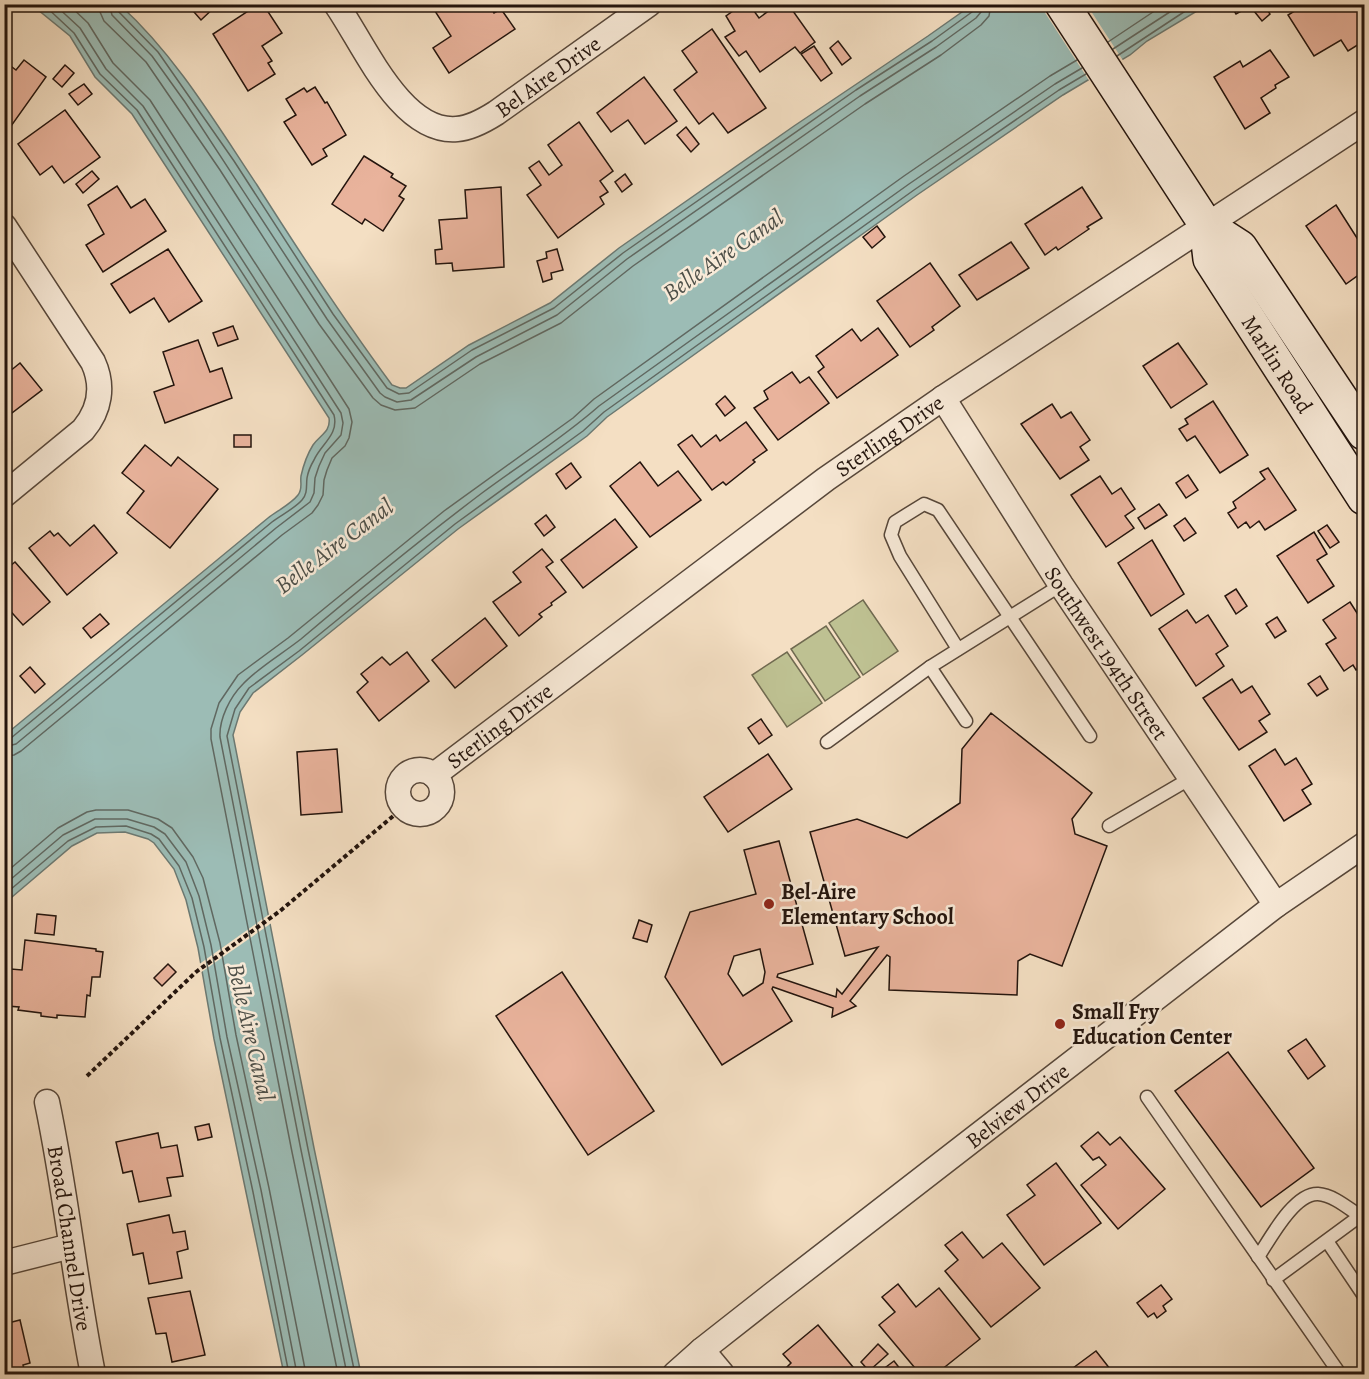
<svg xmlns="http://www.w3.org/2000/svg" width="1369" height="1379" font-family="Alegreya,serif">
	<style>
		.green { fill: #bec192; stroke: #706a50; stroke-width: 1.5 }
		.water { fill: #9cbcb5; stroke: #6c7972; stroke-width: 1.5 }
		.pier { fill: #f4dfc3 }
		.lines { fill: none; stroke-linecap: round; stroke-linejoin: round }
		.shore { stroke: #606861; stroke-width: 1.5 }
		.building { fill: #e9b39c; stroke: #23140d; stroke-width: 1.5; fill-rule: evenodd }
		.lane-casing { stroke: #57473a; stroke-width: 15 }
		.street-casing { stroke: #57473a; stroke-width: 27 }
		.secondary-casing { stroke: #23140d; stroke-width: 36 }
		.path { stroke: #23140d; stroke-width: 4; stroke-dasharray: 4.5 3; stroke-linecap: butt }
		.lane { stroke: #f8ead8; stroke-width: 12 }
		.street { stroke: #f8ead8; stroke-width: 24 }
		.secondary { stroke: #f8ead8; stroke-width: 33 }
		.poi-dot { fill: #8f2418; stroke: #f8ead8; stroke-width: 2 }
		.labels { text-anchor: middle; stroke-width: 5; stroke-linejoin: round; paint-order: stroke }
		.street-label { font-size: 22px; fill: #23140d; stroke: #f8ead8 }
		.poi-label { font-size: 22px; font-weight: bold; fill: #23140d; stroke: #f8ead8; text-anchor: start }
		.water-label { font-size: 24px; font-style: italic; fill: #4d4f48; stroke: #f8ead8 }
	</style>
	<rect width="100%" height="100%" fill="#f4dfc3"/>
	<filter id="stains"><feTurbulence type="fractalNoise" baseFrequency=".00333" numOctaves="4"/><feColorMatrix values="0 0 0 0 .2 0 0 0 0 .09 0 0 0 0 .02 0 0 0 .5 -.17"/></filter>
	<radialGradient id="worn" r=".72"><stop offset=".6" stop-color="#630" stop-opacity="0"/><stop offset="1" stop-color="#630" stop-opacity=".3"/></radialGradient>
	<g class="green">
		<path d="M863 600 898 651 863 675 829 623Z"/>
		<path d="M826 626 860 677 825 701 791 649Z"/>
		<path d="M787 652 822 703 787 727 752 675Z"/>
	</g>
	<path class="water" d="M32 5H120C176 56 215 122 257 185 300 253 344 320 392 385L400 388H406L469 345 550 303 619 248 794 126 928 36 972 5H1207L1147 41 1130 55 1063 95 917 195 607 417 587 436 458 529 302 655 253 693 240 712 233 735 314 1148 361 1374H284L214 1039 198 948 186 900 174 869 154 843 148 839 125 832 97 833 72 846 5 903V735L268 518C277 511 291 504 298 495 303 489 300 483 301 476 303 467 308 453 313 445 320 435 331 432 329 418L132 114 95 77 70 36Z"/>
	<g class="pier">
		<path d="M1040 5H1087L1124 62 1090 82Z"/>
		<path d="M271 913 273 922 200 973 198 965Z"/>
	</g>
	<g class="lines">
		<g class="shore">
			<path d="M100 4V12L104 21 146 62 220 170 319 324 373 398 381 405 395 410 415 408 480 364 561 323 633 266 865 104 941 55 981 25 989 16 991 4"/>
			<path d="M109 4 112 15 152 56 185 102 327 319 380 393 385 397 397 402 411 400 476 357 557 315 627 259 860 96 936 47 976 18 981 12 982 4"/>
			<path d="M116 4 118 11 158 52 234 161 333 314 387 388 399 394 409 393 472 350 554 308 623 253 856 90 932 41 972 12 975 4"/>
			<path d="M1108 42 1165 4"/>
			<path d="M1113 49 1182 4"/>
			<path d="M1117 56 1196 4"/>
			<path d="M4 739 11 738 272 522C281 515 294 509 302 500 308 493 306 486 307 478 308 472 311 465 314 460 321 444 339 435 334 415L137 110 100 74 74 33 43 4"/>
			<path d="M4 747 16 744 276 528 310 502 314 493 315 478 319 466 325 453 341 435 343 423 341 413 143 106 106 69 80 28 54 4"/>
			<path d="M4 756 14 755 21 751 282 535 312 513 318 505 323 495 324 480 327 470 332 458 345 446 349 438 352 422 349 409 150 100 113 63 88 23 68 4"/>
			<path d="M4 874 58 828 87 812 96 810H128L158 819 172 828 193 857 203 878 220 943 236 1035 269 1188 306 1374"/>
			<path d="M4 885 63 835 95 819H127L154 827 165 834 186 862 199 896 211 945 227 1037 261 1190 297 1374"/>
			<path d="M4 895 68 841 96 827 126 826 151 834 159 839 179 866 192 898 204 947 220 1038 253 1192 289 1374"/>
			<path d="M338 1374 292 1152 211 739V729L219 703 238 675 288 638 444 511 573 418 594 399 904 176 1050 76 1077 60"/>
			<path d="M347 1374 301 1150 220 737C219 719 230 697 243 684 259 667 282 654 301 639 360 589 420 540 482 493 521 464 563 438 599 406L909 184 1055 84 1082 68"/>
			<path d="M355 1374 308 1149 227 736 235 709 249 688 299 651 455 524 583 431 604 412 914 190 1059 90 1086 74"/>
		</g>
	</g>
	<g class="building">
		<path d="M187 4H218L201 20Z"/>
		<path d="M259 4H263L282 33 262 46 272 61 268 63 275 74 248 91 213 34Z"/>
		<path d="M438 4H472L476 10 489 4 494 13 501 9 515 29 449 73 433 48 451 36 433 8Z"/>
		<path d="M743 4H749L759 18 778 4H788L815 42 800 53 795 47 760 72 746 51 739 56 725 37 735 31 726 16Z"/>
		<path d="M1230 4H1251L1252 5 1236 14Z"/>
		<path d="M1262 4H1264L1270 14 1262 21 1254 11Z"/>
		<path d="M1306 4H1357L1364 16V41L1348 51 1341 40 1314 56 1288 15Z"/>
		<path d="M712 29 766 108 728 133 713 113 699 124 674 90 697 72 682 51Z"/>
		<path d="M838 41 851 58 842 65 830 48Z"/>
		<path d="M814 46 832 73 821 81 801 54Z"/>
		<path d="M1270 50 1289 77 1275 85 1276 88 1261 98 1270 113 1245 129 1214 77 1240 61 1243 67Z"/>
		<path d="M24 60 46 77 4 136V61L16 70Z"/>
		<path d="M65 65 74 73 62 87 53 79Z"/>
		<path d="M644 77 677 121 645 144 628 120 611 132 597 113Z"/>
		<path d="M84 84 92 94 78 105 69 94Z"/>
		<path d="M315 87 325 103 327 102 346 135 323 149 327 156 312 165 284 122 296 115 286 99 304 88 307 92Z"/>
		<path d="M65 110 100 157 64 183 52 166 40 175 18 144Z"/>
		<path d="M579 122 613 171 600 181 608 192 600 197 604 204 558 238 527 195 541 185 529 168 539 161 549 175 562 165 548 145Z"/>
		<path d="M686 127 699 144 691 152 677 135Z"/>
		<path d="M364 156 393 174 391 177 406 186 399 196 404 199 383 231 365 219 362 224 332 204Z"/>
		<path d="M92 171 99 179 83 193 76 184Z"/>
		<path d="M625 174 632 184 622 192 615 182Z"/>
		<path d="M117 186 131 208 145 199 166 231 103 272 86 245 104 234 88 205Z"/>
		<path d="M501 187 504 267 453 271 452 263 436 264 435 250 442 249 439 220 467 218 465 190Z"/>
		<path d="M1082 187 1102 218 1087 227 1089 229 1058 250 1056 247 1045 255 1025 224Z"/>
		<path d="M1336 205 1364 249V271L1346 284 1306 226Z"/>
		<path d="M877 226 885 237 872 248 863 237Z"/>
		<path d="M1011 242 1029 268 977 300 959 275Z"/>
		<path d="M168 249 202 301 169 322 154 298 130 313 111 284Z"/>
		<path d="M557 249 563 270 551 273 552 279 543 282 537 261 547 258 546 252Z"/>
		<path d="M930 263 960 306 932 327 934 330 910 347 877 301Z"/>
		<path d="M233 326 238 339 218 346 213 333Z"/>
		<path d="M878 328 898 355 837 398 818 372 824 367 816 356 852 329 861 341Z"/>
		<path d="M198 340 210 372 222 368 232 398 165 423 154 392 174 385 163 352Z"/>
		<path d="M1178 343 1207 384 1171 408 1143 366Z"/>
		<path d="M20 363 42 390 4 419V376Z"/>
		<path d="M792 372 800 383 809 377 829 403 778 440 754 408 768 399 764 391Z"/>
		<path d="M725 396 735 408 725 416 716 404Z"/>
		<path d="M1213 401 1248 455 1220 473 1195 436 1187 441 1179 429 1188 424 1185 419Z"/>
		<path d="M1052 404 1061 418 1071 412 1090 440 1080 447 1089 460 1060 479 1021 424Z"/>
		<path d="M746 422 767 450 753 460 755 462 726 485 723 482 712 490 678 445 692 435 701 447 716 435 720 441Z"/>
		<rect x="234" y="435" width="17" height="12"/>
		<path d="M145 445 171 466 178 457 218 489 170 548 127 513 144 491 122 473Z"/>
		<path d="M640 462 658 486 678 471 701 500 650 537 610 486Z"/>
		<path d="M571 463 581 477 566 489 556 474Z"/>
		<path d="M1268 468 1296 510 1265 530 1259 521 1250 528 1246 522 1238 528 1228 513 1236 508 1233 502 1265 479 1260 472Z"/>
		<path d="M1188 475 1198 490 1186 498 1176 483Z"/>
		<path d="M1100 476 1112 494 1121 488 1135 509 1125 516 1134 528 1106 547 1071 495Z"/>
		<path d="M1159 504 1167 515 1145 529 1138 518Z"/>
		<path d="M546 515 555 527 544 536 535 524Z"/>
		<path d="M1185 518 1196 533 1184 541 1174 526Z"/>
		<path d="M615 519 637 547 583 588 561 560Z"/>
		<path d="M94 525 117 553 67 595 29 548 50 531 54 536 58 533 70 546Z"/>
		<path d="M1327 525 1339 542 1330 548 1318 531Z"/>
		<path d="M1314 532 1327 554 1317 560 1334 586 1308 603 1277 556Z"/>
		<path d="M1152 540 1184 594 1151 616 1118 563Z"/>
		<path d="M542 549 553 562 546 567 566 592 551 603 552 605 539 614 542 617 519 636 493 602 521 582 513 572Z"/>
		<path d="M15 562 50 602 23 625 4 604V571Z"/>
		<path d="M1236 589 1247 606 1236 614 1225 596Z"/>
		<path d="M1350 602 1364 624V665L1356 670 1353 665 1344 671 1326 644 1336 638 1323 620Z"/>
		<path d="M1187 610 1196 623 1208 615 1228 646 1216 654 1224 666 1196 686 1159 629Z"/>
		<path d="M100 614 109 624 91 638 83 628Z"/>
		<path d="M1277 617 1286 631 1275 638 1266 624Z"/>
		<path d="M485 618 507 646 455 688 432 660Z"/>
		<path d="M407 652 429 681 379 721 357 692 368 682 361 674 382 657 390 665Z"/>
		<path d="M30 667 45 684 35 693 20 676Z"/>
		<path d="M1320 676 1328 689 1317 696 1308 684Z"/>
		<path d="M1232 679 1241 693 1252 686 1270 714 1259 721 1267 732 1239 750 1203 698Z"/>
		<path d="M991 713 1092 793 1072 819 1075 834 1107 846 1062 966 1030 954 1018 961 1017 995 889 990 890 957 887 955 850 1001 856 1006 832 1017 833 1008 773 987 772 989 792 1021 722 1065 665 977 690 912 756 894 744 850 779 841 813 964 778 974 777 977 836 997 837 989 842 994 878 947 845 956 810 832 857 819 907 838 960 803 962 749ZM760 949 765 972 763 983 743 996 728 974 734 956Z"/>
		<path d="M761 719 772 735 759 744 748 728Z"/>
		<path d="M337 749 342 812 301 815 297 752Z"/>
		<path d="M1275 749 1285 765 1296 758 1312 784 1302 790 1311 804 1284 821 1249 766Z"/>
		<path d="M768 754 792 789 728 832 704 797Z"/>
		<path d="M37 914 56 916 54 935 35 933Z"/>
		<path d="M639 920 652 925 647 942 633 938Z"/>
		<path d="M25 940 96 949V951L103 952 100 977H92L90 996 87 995 85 1017 57 1015V1018L41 1016V1013L18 1010 19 1007 7 1006 11 969 22 970Z"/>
		<path d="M168 964 176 972 162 986 154 978Z"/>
		<path d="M562 972 654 1111 588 1155 496 1016Z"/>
		<path d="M1306 1039 1325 1066 1308 1079 1288 1051Z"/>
		<path d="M1228 1052 1314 1168 1261 1207 1175 1091Z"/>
		<path d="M209 1124 212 1137 198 1140 195 1127Z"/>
		<path d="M1098 1132 1110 1145 1120 1137 1165 1189 1118 1229 1081 1185 1106 1165 1099 1157 1093 1160 1081 1146Z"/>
		<path d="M158 1133 161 1148 177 1145 183 1176 167 1178 171 1196 139 1202 132 1171 123 1173 116 1142Z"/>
		<path d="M1056 1163 1101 1223 1044 1265 1007 1215 1035 1195 1027 1185Z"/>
		<path d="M169 1215 173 1233 185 1231 188 1249 177 1252 182 1278 149 1284 143 1253 133 1255 127 1224Z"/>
		<path d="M962 1232 983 1258 1002 1243 1040 1288 991 1327 945 1271 958 1260 945 1245Z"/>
		<path d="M898 1284 916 1307 939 1288 980 1339 936 1374H920L879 1325 895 1312 882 1297Z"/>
		<path d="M1161 1285 1172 1299 1163 1306 1166 1311 1157 1318 1154 1313 1148 1317 1137 1303Z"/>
		<path d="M190 1291 205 1355 172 1362 166 1333 156 1334 148 1298Z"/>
		<path d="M20 1320 30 1363 23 1365 25 1374H4V1324Z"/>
		<path d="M818 1325 853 1367 845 1374H794L787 1367 791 1363 783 1354Z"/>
		<path d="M878 1344 888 1354 869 1371 861 1362Z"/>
		<path d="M1096 1351 1114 1374H1065Z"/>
		<path d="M894 1361 904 1374H886L882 1370Z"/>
	</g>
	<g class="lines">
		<defs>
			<g id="lane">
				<path d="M958 649 900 556 891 535 895 522 924 504 938 510 1090 736"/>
				<path d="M966 721 930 667 1061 585"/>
				<path d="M827 742 930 667"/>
				<path d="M1109 826 1191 778"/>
				<path d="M1147 1097 1340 1374"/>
				<path d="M1327 1241 1364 1296"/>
				<path d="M1258 1257C1270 1239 1294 1193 1318 1194 1333 1195 1348 1208 1360 1216"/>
				<path d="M1273 1280 1364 1213"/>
			</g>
			<g id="street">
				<path id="s1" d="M336 4C364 44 401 134 457 129 471 128 485 120 496 113L649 4"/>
				<path d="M4 226 93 362C104 386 100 410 83 430L4 495"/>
				<path id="s2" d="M943 398 1061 585 1276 905"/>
				<circle cx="420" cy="792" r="22"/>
				<path id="s3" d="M434 775 826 479 943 398 1364 122"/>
				<path id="s4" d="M47 1102C66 1192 75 1284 93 1374"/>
				<path d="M4 1263 71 1246"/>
				<path d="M702 1350 722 1374"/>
				<path id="s5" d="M675 1374 702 1350 772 1295 1276 905 1364 845"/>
			</g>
			<g id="secondary">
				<path d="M1062 4 1206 225 1240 247 1364 433"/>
				<path id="s6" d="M1206 225 1210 259 1364 498"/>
			</g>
		</defs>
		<use href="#lane" class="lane-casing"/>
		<use href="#street" class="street-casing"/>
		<use href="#secondary" class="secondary-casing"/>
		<path class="path" d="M87 1076 196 972 280 911 404 807"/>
		<use href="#lane" class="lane"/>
		<use href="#street" class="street"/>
		<use href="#secondary" class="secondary"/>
	</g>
	<g class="poi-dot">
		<circle cx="769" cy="904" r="6"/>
		<circle cx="1060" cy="1024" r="6"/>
	</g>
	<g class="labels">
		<g class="street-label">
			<text dy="8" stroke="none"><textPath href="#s1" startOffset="288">Bel Aire Drive</textPath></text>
			<text dy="8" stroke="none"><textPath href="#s6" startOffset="159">Marlin Road</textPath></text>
			<text dy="8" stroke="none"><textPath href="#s3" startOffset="568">Sterling Drive</textPath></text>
			<text dy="8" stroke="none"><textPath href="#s2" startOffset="303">Southwest 194th Street</textPath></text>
			<text dy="8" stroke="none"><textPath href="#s3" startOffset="82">Sterling Drive</textPath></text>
			<text dy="8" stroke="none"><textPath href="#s5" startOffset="435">Belview Drive</textPath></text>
			<text dy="8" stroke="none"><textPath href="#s4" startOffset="138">Broad Channel Drive</textPath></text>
		</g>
		<g class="poi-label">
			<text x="781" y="899">Bel-Aire<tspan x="781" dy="25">Elementary School</tspan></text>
			<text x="1072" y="1019">Small Fry<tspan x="1072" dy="25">Education Center</tspan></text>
		</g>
		<g class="water-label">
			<text transform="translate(723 255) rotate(-35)" y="8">Belle Aire Canal</text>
			<text transform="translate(334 546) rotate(-37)" y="8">Belle Aire Canal</text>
			<text transform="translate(251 1032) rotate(77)" y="8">Belle Aire Canal</text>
		</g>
	</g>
	<rect width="1369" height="1379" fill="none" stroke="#f4dfc3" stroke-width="24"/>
	<rect x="6" y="6" width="1357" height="1367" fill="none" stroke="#23140d" stroke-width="3"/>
	<rect x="12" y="12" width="1345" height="1355" fill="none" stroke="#23140d" stroke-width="1.5"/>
	<rect width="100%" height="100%" filter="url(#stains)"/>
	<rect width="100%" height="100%" fill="url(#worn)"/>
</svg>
